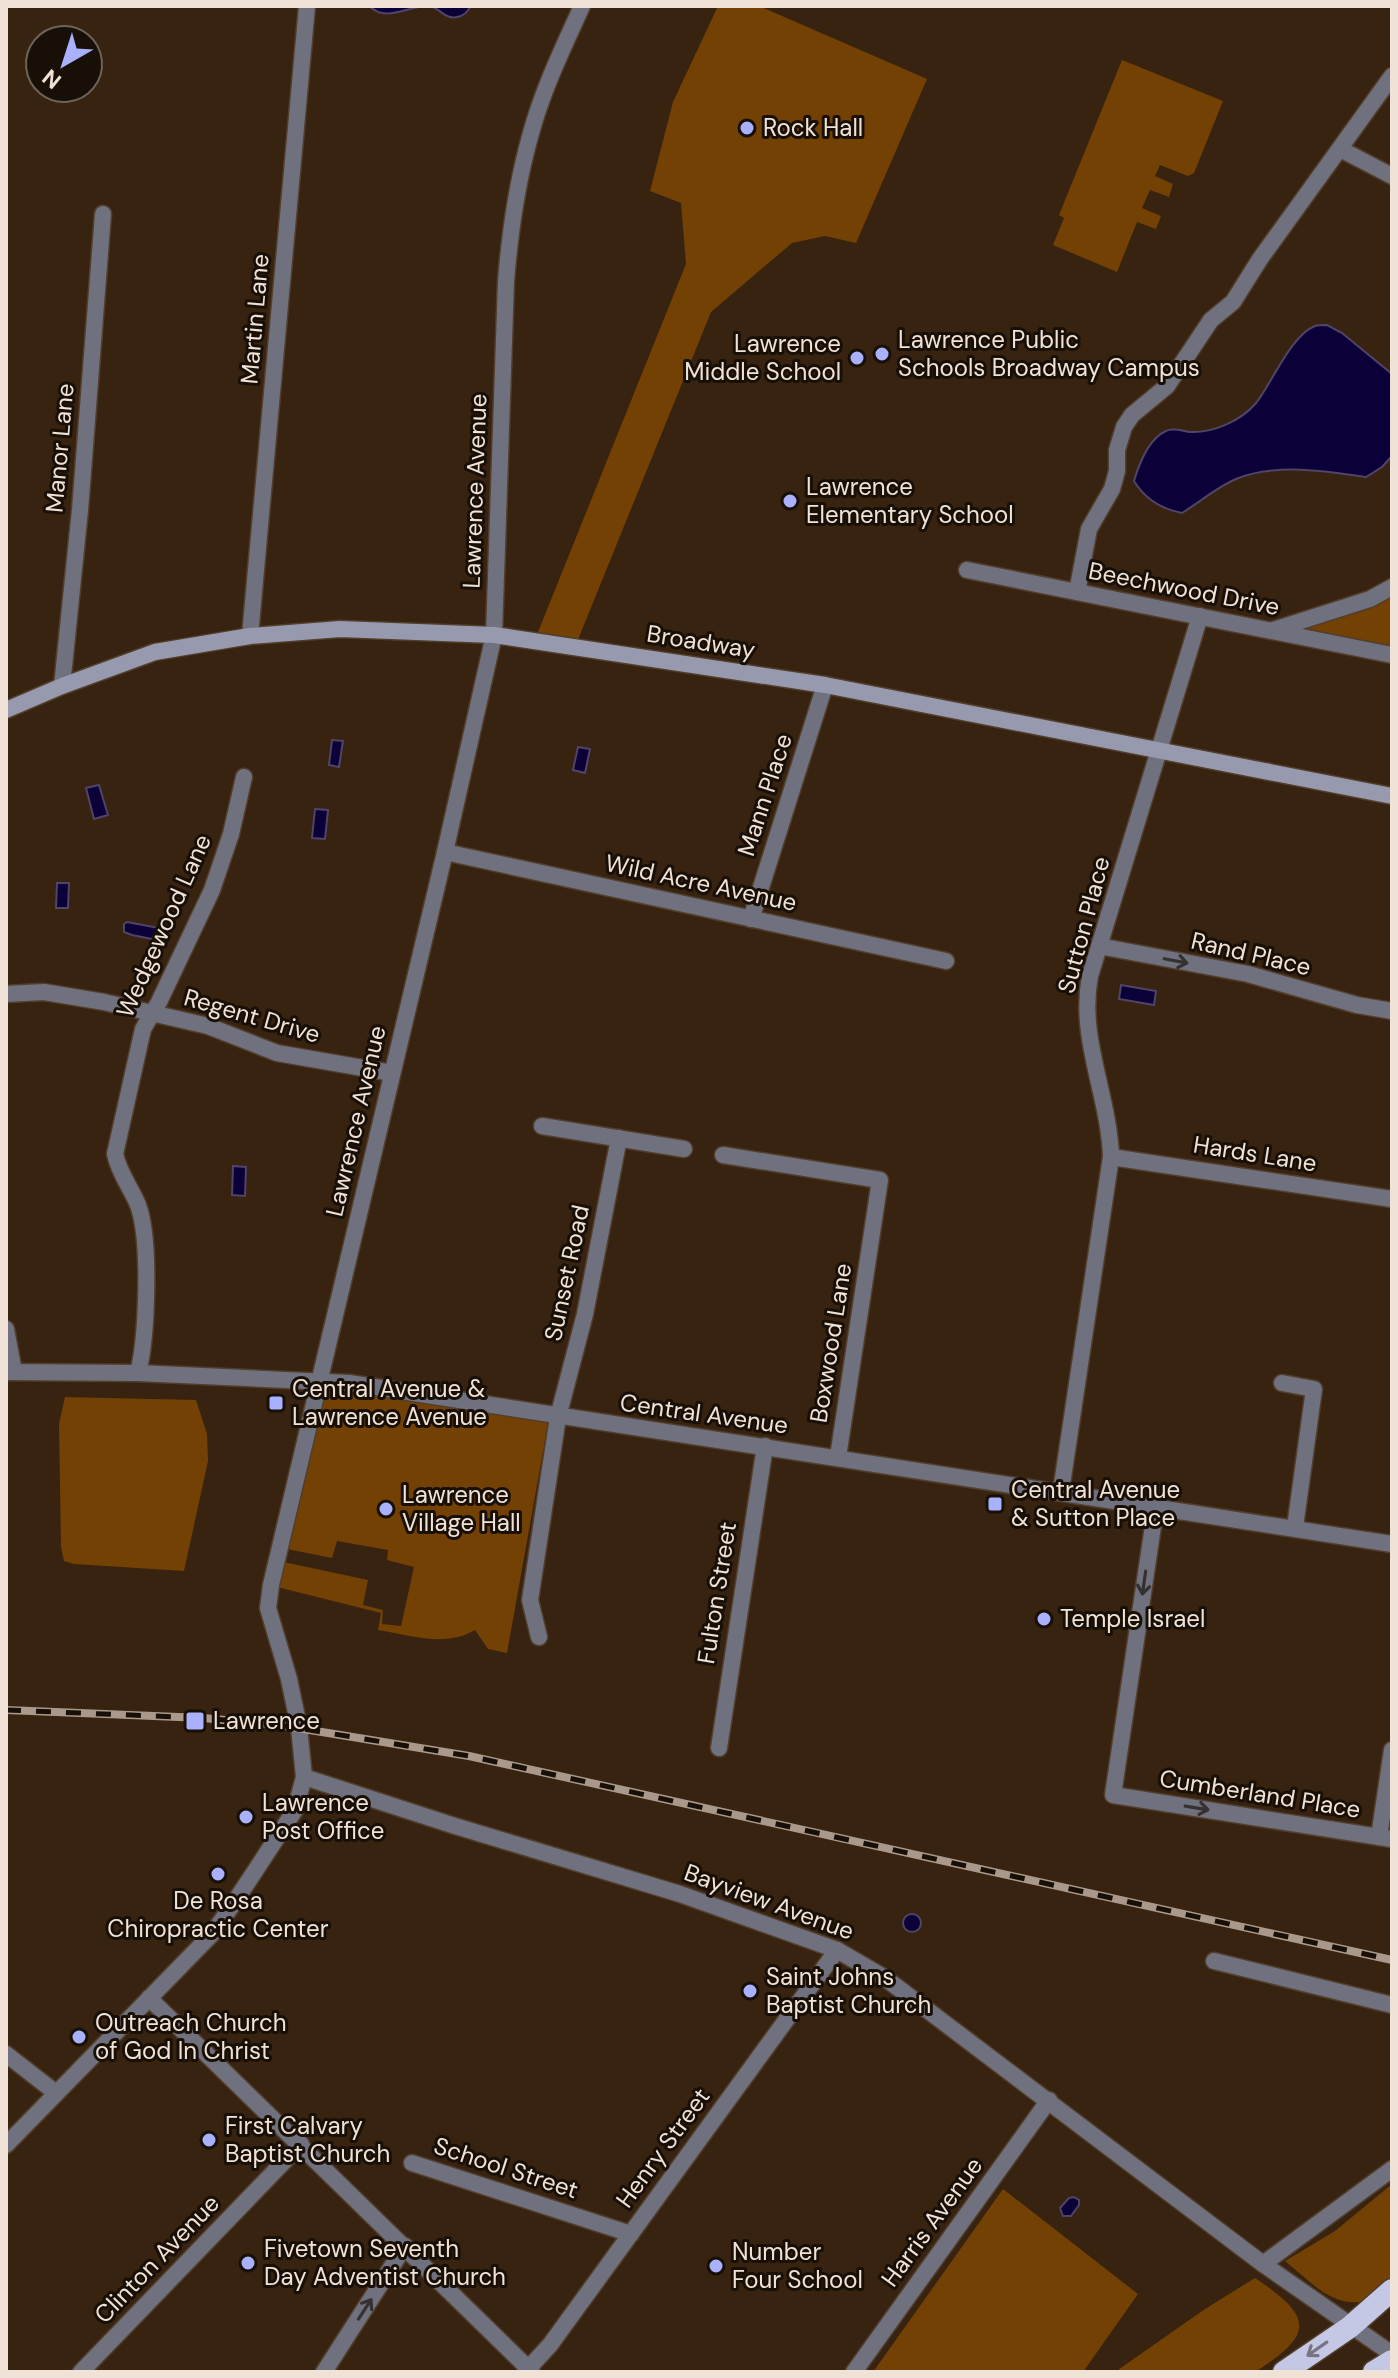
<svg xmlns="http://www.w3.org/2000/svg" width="1398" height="2378" font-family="'DM Sans',sans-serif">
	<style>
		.green { fill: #734104 }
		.water { fill: #0c0039; stroke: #504468; stroke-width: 2 }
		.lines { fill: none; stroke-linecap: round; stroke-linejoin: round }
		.minor-casing { stroke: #523e2c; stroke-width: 19 }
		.tertiary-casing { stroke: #523e2c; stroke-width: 19 }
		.secondary-casing { stroke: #523e2c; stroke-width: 19 }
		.trunk-casing { stroke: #523e2c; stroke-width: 25 }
		.minor { stroke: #6f717e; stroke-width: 16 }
		.tertiary { stroke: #6f717e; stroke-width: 16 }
		.secondary { stroke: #979aae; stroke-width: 16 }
		.trunk { stroke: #c4c8e5; stroke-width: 22 }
		.rail-casing { stroke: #aa998b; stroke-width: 8 }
		.rail { stroke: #180f07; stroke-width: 5; stroke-dasharray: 15; stroke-linecap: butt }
		.oneway { stroke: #363131 }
		.oneway2 { stroke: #777581 }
		.poi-dot { fill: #a9b0fc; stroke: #180f07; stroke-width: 3 }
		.labels { text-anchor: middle; stroke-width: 6; stroke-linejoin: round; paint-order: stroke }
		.poi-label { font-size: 24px; fill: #f0e2d6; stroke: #180f07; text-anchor: start }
		.street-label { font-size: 24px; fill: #f0e2d6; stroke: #180f07 }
	</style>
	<rect width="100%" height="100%" fill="#382310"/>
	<g class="green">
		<path d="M718 6H759L927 79 856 243 825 236 792 243 711 312 575 647 534 642 686 264 681 203 650 191 673 102Z"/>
		<path d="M1122 60 1223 101 1194 173 1188 176 1160 165 1155 176 1173 184 1169 197 1150 190 1142 208 1161 216 1156 229 1137 222 1117 272 1053 245 1064 218 1059 215Z"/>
		<path d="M1392 587V655L1272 631Z"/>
		<path d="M321 1385 549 1418 507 1653 488 1649 475 1630C445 1648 410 1635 378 1630L381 1613 273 1586 279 1561 368 1580 363 1605 383 1610 382 1624 401 1626 414 1567 387 1560 388 1550 337 1541 332 1558 282 1548Z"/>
		<path d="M65 1397 196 1400 207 1434 208 1461 184 1571 74 1564 64 1561 61 1547 59 1424Z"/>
		<path d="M1392 2184V2284C1385 2289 1377 2295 1370 2299 1336 2313 1309 2280 1285 2261L1335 2231Z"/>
		<path d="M1003 2189 1138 2294 1083 2372H873Z"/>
		<path d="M1255 2278C1313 2317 1315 2334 1255 2372H1115L1205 2309Z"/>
	</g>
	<g class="water">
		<path d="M369 6H471C467 12 464 16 457 17 445 20 439 7 429 6 406 6 387 23 369 6Z"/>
		<path d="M1327 325 1342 333 1392 374V456L1382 467 1366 477C1326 471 1275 463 1236 479 1217 487 1200 502 1182 513 1161 509 1145 499 1134 481 1139 464 1148 439 1166 431 1173 427 1183 431 1190 432 1213 433 1241 421 1256 403 1272 383 1291 335 1315 326 1319 325 1323 325 1327 325Z"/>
		<path d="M332 740 343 741 339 767 329 765Z"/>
		<path d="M578 747 590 749 585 773 573 770Z"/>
		<path d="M99 785 108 815 94 819 86 788Z"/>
		<path d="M315 809 328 810 325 839 312 838Z"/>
		<path d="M57 883H69L68 908H56Z"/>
		<path d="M127 922 159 928 157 940 132 935 124 932V924Z"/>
		<path d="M1121 985 1156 991 1154 1005 1119 999Z"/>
		<path d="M233 1166 246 1167 245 1196 232 1195Z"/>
		<circle cx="912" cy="1923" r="9"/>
		<path d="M1074 2197 1079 2200V2205L1071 2216H1063L1060 2208 1069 2198Z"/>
	</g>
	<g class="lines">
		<defs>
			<g id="minor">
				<path d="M1340 149 1392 176"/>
				<path d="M967 570 1392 655"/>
				<path d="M1077 592 1089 529 1112 489 1117 471V450L1124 427 1132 415 1167 386 1211 320 1233 302 1260 259 1392 76"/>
				<path d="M1273 630 1370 599 1392 587"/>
				<path d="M250 636 307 6"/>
				<path d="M62 686 80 510 103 214"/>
				<path d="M445 852 946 961"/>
				<path d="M751 919 825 685"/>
				<path d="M1099 946 1248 974 1357 1005 1392 1011"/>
				<path d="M6 994 44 992 104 1002 208 1026 277 1053 392 1073"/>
				<path d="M542 1126 684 1149"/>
				<path d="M723 1155 880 1180 838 1457"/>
				<path d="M1111 1157 1392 1199"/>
				<path d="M6 1329 14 1372"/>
				<path d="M138 1373C147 1337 151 1240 138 1205 131 1188 119 1173 115 1154L143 1029 159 1002 212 890 231 834 244 777"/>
				<path d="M1282 1383 1314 1389 1295 1527"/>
				<path d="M1061 1491 1111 1157C1109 1095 1078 1038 1090 976L1200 616"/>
				<path d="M1156 1506 1113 1795 1392 1839"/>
				<path d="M539 1637 530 1600 558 1417 585 1314 619 1138"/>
				<path d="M719 1748 765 1446"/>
				<path d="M1379 1837 1392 1750"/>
				<path d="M1214 1961 1392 2005"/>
				<path d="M149 1998 532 2372"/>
				<path d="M6 2054 56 2093"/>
				<path d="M412 2163 631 2234"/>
				<path d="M1263 2264 1392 2169"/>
				<path d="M81 2372 301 2144"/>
				<path d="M324 2372 405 2246"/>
				<path d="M525 2372 550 2345 837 1950"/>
				<path d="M854 2372 1049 2100"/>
			</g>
			<g id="tertiary">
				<path d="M6 1372 138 1373 349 1383 1392 1544"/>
				<path d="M304 1777 455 1826 680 1894 837 1950 885 1978 1263 2264 1392 2354"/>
				<path d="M6 2145 212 1934 236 1900 295 1810 304 1777 299 1727 289 1679 268 1608 271 1585 445 852 494 635 506 281C510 231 517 182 531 133 543 89 563 48 582 6"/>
			</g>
			<path id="secondary" d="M6 710 62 686 155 652 250 636 340 629 494 635 825 685 1392 796"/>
			<g id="trunk">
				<path d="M1284 2372 1350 2327 1392 2290"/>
				<path d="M1374 2372 1392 2361"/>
			</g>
		</defs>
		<use href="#minor" class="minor-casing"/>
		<use href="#tertiary" class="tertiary-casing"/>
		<use href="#secondary" class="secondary-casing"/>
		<use href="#trunk" class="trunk-casing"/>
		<use href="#minor" class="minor"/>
		<use href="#tertiary" class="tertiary"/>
		<use href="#secondary" class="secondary"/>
		<use href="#trunk" class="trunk"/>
		<defs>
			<path id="rail" d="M6 1710 203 1718 279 1725 469 1756 1392 1960"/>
		</defs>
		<use href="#rail" class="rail-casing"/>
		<use href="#rail" class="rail"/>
	</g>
	<defs><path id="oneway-shaft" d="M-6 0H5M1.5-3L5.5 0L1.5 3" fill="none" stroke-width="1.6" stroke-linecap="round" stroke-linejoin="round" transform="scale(2)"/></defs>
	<g class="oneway">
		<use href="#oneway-shaft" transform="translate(1176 961) rotate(11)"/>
		<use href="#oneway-shaft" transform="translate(1144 1583) rotate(98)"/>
		<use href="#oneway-shaft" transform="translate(1197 1808) rotate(9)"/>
		<use href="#oneway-shaft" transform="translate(365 2309) rotate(-57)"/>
	</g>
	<use class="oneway2" href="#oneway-shaft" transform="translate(1317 2349) rotate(145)"/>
	<g class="poi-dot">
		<circle cx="747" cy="128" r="8"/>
		<circle cx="882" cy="354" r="8"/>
		<circle cx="857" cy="358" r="8"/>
		<circle cx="790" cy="501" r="8"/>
		<rect x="268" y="1395" width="16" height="16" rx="4"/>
		<rect x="987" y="1496" width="16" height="16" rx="4"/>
		<circle cx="386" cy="1509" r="8"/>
		<circle cx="1044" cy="1619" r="8"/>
		<rect x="185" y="1711" width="20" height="20" rx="4"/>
		<circle cx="246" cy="1817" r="8"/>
		<circle cx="218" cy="1874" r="8"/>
		<circle cx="750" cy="1991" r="8"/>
		<circle cx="79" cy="2037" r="8"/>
		<circle cx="209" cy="2140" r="8"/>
		<circle cx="248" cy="2263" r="8"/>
		<circle cx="716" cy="2266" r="8"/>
	</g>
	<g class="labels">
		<g class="poi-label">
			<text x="763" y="136">Rock Hall</text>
			<text x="898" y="348">Lawrence Public<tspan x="898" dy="28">Schools Broadway Campus</tspan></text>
			<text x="841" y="352" text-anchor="end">Lawrence<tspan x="841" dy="28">Middle School</tspan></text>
			<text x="806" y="495">Lawrence<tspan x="806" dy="28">Elementary School</tspan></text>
			<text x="292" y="1397">Central Avenue &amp;<tspan x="292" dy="28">Lawrence Avenue</tspan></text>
			<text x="1011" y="1498">Central Avenue<tspan x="1011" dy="28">&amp; Sutton Place</tspan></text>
			<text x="402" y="1503">Lawrence<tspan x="402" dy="28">Village Hall</tspan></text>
			<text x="1060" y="1627">Temple Israel</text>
			<text x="213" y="1729">Lawrence</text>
			<text x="262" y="1811">Lawrence<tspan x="262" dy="28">Post Office</tspan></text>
			<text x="218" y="1909" text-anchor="middle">De Rosa<tspan x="218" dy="28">Chiropractic Center</tspan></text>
			<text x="766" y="1985">Saint Johns<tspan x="766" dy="28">Baptist Church</tspan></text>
			<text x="95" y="2031">Outreach Church<tspan x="95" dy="28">of God In Christ</tspan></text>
			<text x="225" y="2134">First Calvary<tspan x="225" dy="28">Baptist Church</tspan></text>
			<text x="264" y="2257">Fivetown Seventh<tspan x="264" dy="28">Day Adventist Church</tspan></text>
			<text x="732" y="2260">Number<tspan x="732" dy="28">Four School</tspan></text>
		</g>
		<g class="street-label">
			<text transform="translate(255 319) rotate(-85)" y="8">Martin Lane</text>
			<text transform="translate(60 448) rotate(-85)" y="8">Manor Lane</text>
			<text transform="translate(475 491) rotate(-88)" y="8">Lawrence Avenue</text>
			<text transform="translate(1184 589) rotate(11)" y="8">Beechwood Drive</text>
			<text transform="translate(701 642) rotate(9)" y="8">Broadway</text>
			<text transform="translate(765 795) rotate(-72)" y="8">Mann Place</text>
			<text transform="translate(701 883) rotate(12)" y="8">Wild Acre Avenue</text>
			<text transform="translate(1084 925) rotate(-75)" y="8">Sutton Place</text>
			<text transform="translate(164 926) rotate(-66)" y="8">Wedgewood Lane</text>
			<text transform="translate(1251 954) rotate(13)" y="8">Rand Place</text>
			<text transform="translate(252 1016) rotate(16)" y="8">Regent Drive</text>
			<text transform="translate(356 1121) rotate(-77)" y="8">Lawrence Avenue</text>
			<text transform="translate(1255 1154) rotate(9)" y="8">Hards Lane</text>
			<text transform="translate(567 1273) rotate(-78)" y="8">Sunset Road</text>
			<text transform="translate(831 1343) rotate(-81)" y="8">Boxwood Lane</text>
			<text transform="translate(704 1414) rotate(8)" y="8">Central Avenue</text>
			<text transform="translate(717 1593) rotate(-81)" y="8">Fulton Street</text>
			<text transform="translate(1260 1794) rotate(9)" y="8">Cumberland Place</text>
			<text transform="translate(769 1902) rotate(20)" y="8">Bayview Avenue</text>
			<text transform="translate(663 2148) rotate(-54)" y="8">Henry Street</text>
			<text transform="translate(506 2168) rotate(18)" y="8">School Street</text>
			<text transform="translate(932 2222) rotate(-54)" y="8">Harris Avenue</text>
			<text transform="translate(157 2259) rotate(-46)" y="8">Clinton Avenue</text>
		</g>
	</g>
	<rect width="1398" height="2378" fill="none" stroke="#f0e2d6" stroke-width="16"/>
	<g transform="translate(64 64) rotate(219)"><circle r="38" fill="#180f07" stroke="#6e635a" stroke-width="2"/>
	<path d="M0-6L14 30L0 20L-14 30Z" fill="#a9b0fc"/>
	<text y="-12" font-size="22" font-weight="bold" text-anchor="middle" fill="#f0e2d6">N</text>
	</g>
</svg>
